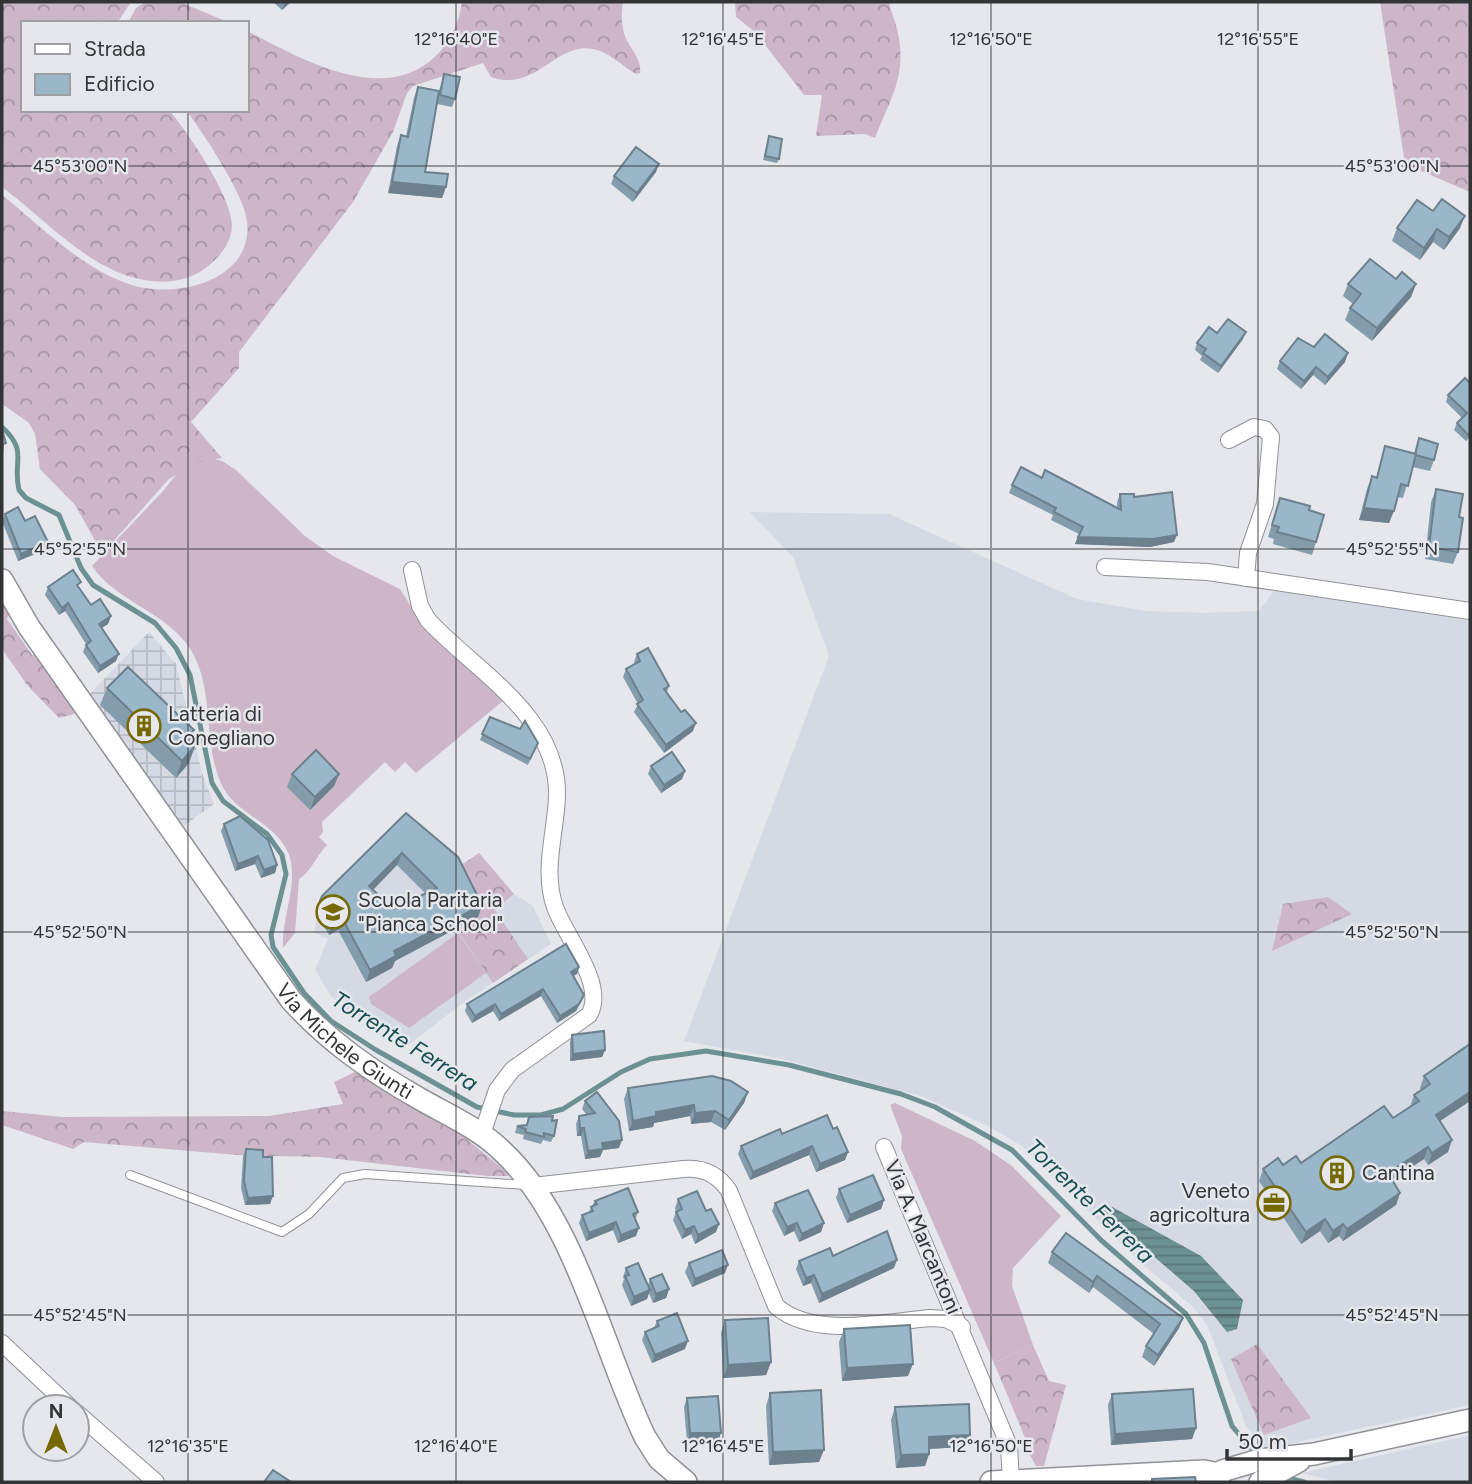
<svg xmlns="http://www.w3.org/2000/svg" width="1472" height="1484" font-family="Figtree,sans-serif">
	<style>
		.built { fill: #d4d9e4 }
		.industrial { fill: url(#industrial-grid) }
		.grass { fill: #cdb6c8 }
		.forest { fill: url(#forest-crowns) }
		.water { fill: url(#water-rules) }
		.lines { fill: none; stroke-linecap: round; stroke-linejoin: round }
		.stream { stroke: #6c9193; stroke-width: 5 }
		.lane-casing { stroke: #909297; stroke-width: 10 }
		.street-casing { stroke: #909297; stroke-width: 18 }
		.secondary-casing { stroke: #909297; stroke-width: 24 }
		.lane { stroke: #fff; stroke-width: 8 }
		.street { stroke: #fff; stroke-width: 16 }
		.secondary { stroke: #fff; stroke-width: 21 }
		.wall { fill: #849dad; fill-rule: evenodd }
		.shaded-wall { fill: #6c808d }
		.building { fill: #9ab7c9; stroke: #6c808d; stroke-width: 2; fill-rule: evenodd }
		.ticks { fill: none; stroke: #333436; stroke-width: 2; stroke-opacity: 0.45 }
		.labels { text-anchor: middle; stroke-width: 5; stroke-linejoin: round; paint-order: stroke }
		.poi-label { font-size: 21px; fill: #333436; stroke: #e5e7ec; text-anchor: start }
		.street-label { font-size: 21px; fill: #333436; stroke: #e5e7ec }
		.water-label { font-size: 23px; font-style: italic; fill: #154e51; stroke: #e5e7ec }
		.ticks-label { font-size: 18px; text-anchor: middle; fill: #333436; stroke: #e5e7ec; stroke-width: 5; stroke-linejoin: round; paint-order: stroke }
	</style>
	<defs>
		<pattern id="industrial-grid" width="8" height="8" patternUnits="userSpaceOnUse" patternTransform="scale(1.75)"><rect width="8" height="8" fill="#d4d9e4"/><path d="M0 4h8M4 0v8" fill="none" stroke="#b6bbc4"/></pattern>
		<pattern id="forest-crowns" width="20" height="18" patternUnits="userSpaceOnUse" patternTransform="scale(1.75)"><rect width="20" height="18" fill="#cdb6c8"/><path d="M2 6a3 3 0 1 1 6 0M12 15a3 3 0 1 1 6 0" fill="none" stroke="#a795a3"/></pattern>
		<pattern id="water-rules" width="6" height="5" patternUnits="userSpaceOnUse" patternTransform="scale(1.75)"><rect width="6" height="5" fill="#6c9193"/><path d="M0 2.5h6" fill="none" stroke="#597779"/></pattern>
	</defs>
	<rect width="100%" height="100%" fill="#e5e7ec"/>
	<g class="built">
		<path d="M750 512 889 514 1077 599 1146 611 1204 613 1259 611 1278 585 1470 621V1405L1265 1449 1246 1426 1207 1325 1192 1306 1139 1261 1022 1146 988 1126 921 1096 782 1059 684 1041 829 656 793 557Z"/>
		<path d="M401 825 452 871 479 853 514 894 533 906 551 944 460 1005 406 1047 347 1010 331 996 315 970 328 939 315 933 317 908Z"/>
		<path d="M1470 1435V1482H1338L1302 1473Z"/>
	</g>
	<path class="industrial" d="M149 632 176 664 202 773 214 804 181 828 88 696Z"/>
	<g class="grass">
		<path d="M210 458 222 461 236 470 305 536 333 556 400 589 421 622 504 700 416 773 405 762 395 772 385 762 322 822 323 832 319 837 327 845C318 854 309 874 299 879L295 933 283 948C281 919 298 886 290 858 279 821 233 816 220 781 202 737 216 682 186 643 160 610 115 600 92 566L163 491 188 460Z"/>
		<path d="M458 933 486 973 409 1028 371 1004 369 997Z"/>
		<path d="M895 1103 975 1141 1012 1166 1061 1216 1013 1268 1012 1286 1033 1345 994 1363 901 1149 902 1136 890 1105Z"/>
	</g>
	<g class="forest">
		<path d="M2 2H131L117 23H23V110H169C188 133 232 196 232 226 231 245 218 259 204 269 182 285 153 284 128 276 80 260 41 216 2 187Z"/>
		<path d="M146 2H180L230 23H128L136 8Z"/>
		<path d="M462 2H623C621 13 621 25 625 36 630 49 642 59 640 73L636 74C622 66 609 52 593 49 555 42 536 93 491 77L483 63 413 86 407 93 393 132 353 202 239 352V368L191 422 222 458 198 462 169 479 110 545 103 548 97 544 75 505 40 469 35 434 29 423 2 404V195C42 227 83 270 132 285 176 299 254 281 247 221 244 194 203 133 186 110H247V31C298 57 375 103 429 62 448 47 459 25 462 2Z"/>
		<path d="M735 2H889C891 13 896 22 898 33 907 76 890 99 875 138L865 134 816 136 822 95H804L755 32 736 17Z"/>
		<path d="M1380 2H1470V192L1405 164Z"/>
		<path d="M2 602 9 614 7 619 32 655H37L78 713 59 718 27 685 2 649Z"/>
		<path d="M479 853 514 894 495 910 528 959 493 983 456 929 478 917 454 870Z"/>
		<path d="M1328 897 1352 914 1272 951 1283 904Z"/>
		<path d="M357 1071 464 1137 512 1176H487L320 1157 237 1155 84 1142 73 1149 2 1125V1111L63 1117 269 1116 343 1104 334 1082Z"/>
		<path d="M1257 1344 1311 1418 1264 1435 1231 1359Z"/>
		<path d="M1033 1345 1049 1381 1066 1385 1044 1466H1036L1023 1442 1026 1440 994 1363Z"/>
	</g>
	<path class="water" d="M1105 1203 1201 1256 1243 1300 1237 1329 1227 1332 1194 1291 1102 1212Z"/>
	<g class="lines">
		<g class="stream">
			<path d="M2 427C29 452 12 460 19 490L26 498 59 515 81 568 93 585 155 623 176 648 190 675 212 783 223 801 267 834 282 855 286 874 271 935 273 947 304 993 331 1021 376 1050 477 1107 514 1115H541L563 1109 621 1072 650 1059 706 1051 789 1065 901 1094 935 1107 1012 1150 1102 1241 1186 1314 1204 1343 1232 1426 1252 1450"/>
			<path d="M1288 1478 1304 1482"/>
		</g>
		<defs>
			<path id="lane" d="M130 1175 282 1232 309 1214 343 1178 365 1174 526 1185"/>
			<g id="street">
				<path d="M1229 440 1254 427 1265 429 1271 437 1265 504 1248 553 1246 578"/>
				<path d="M1105 567 1208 572 1470 611"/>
				<path d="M412 570 420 606 428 620C475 671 559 716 557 796 556 832 542 871 555 907 565 936 607 985 589 1015L512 1070 497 1090 482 1134"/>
				<path d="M884 1147 1009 1446 1011 1481"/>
				<path d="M533 1186 683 1169C703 1167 718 1174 729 1191L776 1306C813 1339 883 1322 930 1318L946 1319 962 1327"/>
				<path d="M2 1343 70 1407"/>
				<path d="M77 1413 156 1482"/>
			</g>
			<g id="secondary">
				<path id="s1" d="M2 580 29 627 291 1000C329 1042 371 1071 420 1099 448 1115 478 1128 501 1150 575 1218 602 1347 645 1437L659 1459 686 1482"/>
				<path d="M991 1482 1204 1471 1219 1474"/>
				<path d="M1216 1482 1222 1471 1259 1460 1314 1454 1470 1420"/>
				<path d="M1260 1482 1299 1461"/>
			</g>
		</defs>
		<use href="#lane" class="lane-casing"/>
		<use href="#street" class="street-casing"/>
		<use href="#secondary" class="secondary-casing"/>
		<use href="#lane" class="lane"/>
		<use href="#street" class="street"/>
		<use href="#secondary" class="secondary"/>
	</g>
	<g class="wall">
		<path d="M273 2H291L282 10Z"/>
		<path d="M444 74 455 99 452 107 437 104 425 172 446 187 442 198 388 193 397 146 401 135 406 136 414 98 418 87 439 91Z"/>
		<path d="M769 136 779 159 777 163 763 160Z"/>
		<path d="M656 172 633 202 611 184 614 176Z"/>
		<path d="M1433 211 1460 228 1444 250 1433 242 1420 260 1392 241 1397 228Z"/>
		<path d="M1396 279 1416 284 1411 297 1372 341 1345 320 1350 308 1353 304 1343 296 1348 284Z"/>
		<path d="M1217 333 1243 339 1218 373 1200 360 1202 356 1195 350 1197 343Z"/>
		<path d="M1314 347 1345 362 1325 385 1313 375 1301 389 1277 369 1280 361Z"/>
		<path d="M1465 378 1470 437 1466 441 1454 430 1457 423 1462 418 1446 402 1448 395Z"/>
		<path d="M1419 438 1434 460 1430 471 1412 467 1403 498 1397 497 1389 523 1359 520 1367 489 1372 476 1376 478 1385 446 1414 454Z"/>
		<path d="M1042 478 1117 509V502L1120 494 1134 497 1174 542 1150 547 1075 544 1079 534 1051 520 1053 515 1009 493 1012 485Z"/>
		<path d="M1436 489 1459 517 1458 552 1453 564 1425 559 1431 502Z"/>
		<path d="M1280 498 1309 510 1316 542 1312 555 1273 544 1274 539 1268 537Z"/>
		<path d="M5 514 25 521 48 542 45 550 18 561 2 521Z"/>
		<path d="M48 587 79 588 91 605 111 616 108 624 102 628 116 661 98 673 83 652 86 644 65 611 59 615 45 595Z"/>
		<path d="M637 654 669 686 667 692 693 731 664 753 634 712 638 704 623 677 626 669 635 664 634 662Z"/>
		<path d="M107 688 190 742 189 763 176 778 100 705Z"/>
		<path d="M490 717 520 729 538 743 528 765 480 740Z"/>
		<path d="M651 766 685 771 682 779 661 793 648 774Z"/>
		<path d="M292 774H339L334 786 310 810 287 787Z"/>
		<path d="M406 813 482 905 478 917 395 961 392 968 366 982 338 930 329 935 316 913 322 896ZM397 865 425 893 393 909 373 890Z"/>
		<path d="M224 824 277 865 275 873 261 878 255 864 235 871 221 831Z"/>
		<path d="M579 967 577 974 573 976 584 995 581 1002 576 1011 557 1023 541 996 499 1021 493 1011 472 1023 465 1011 467 1004Z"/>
		<path d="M572 1035 605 1050 602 1057 570 1061V1042Z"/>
		<path d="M1470 1044V1101L1440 1121 1448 1152 1428 1165 1424 1159 1392 1180 1400 1193 1396 1205 1343 1241 1339 1236 1328 1243 1320 1231 1301 1244 1259 1181 1263 1169 1283 1165 1301 1163 1393 1118 1410 1107 1414 1095 1421 1090 1420 1088 1424 1076Z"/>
		<path d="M628 1088 748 1092 744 1103 725 1130 711 1122 691 1124 690 1116 654 1123 653 1127 629 1131 624 1099Z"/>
		<path d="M585 1101 619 1148 603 1150 600 1157 585 1159 581 1136H577L576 1124 579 1116 587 1115 582 1109Z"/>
		<path d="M529 1117 554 1136 551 1142 543 1140 541 1144 523 1139 524 1135 515 1133 517 1126 526 1125Z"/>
		<path d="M833 1129 848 1152 845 1160 816 1172 809 1155 750 1180 738 1154 741 1146 782 1134Z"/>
		<path d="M246 1149 270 1204 245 1205 241 1188 243 1156Z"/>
		<path d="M839 1189 884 1200 881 1209 847 1223 836 1198Z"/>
		<path d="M678 1199 716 1232 695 1244 691 1234 682 1239 673 1220 676 1212 675 1208Z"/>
		<path d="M595 1201 638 1212 635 1220 636 1236 618 1243 613 1230 586 1241 579 1223 582 1215 589 1212Z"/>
		<path d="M775 1203 824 1223 821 1232 799 1242 794 1231 784 1236 772 1211Z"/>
		<path d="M1052 1252 1183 1318 1179 1328 1154 1366 1142 1357 1146 1346 1154 1334 1093 1287 1089 1293 1048 1263Z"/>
		<path d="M833 1256 894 1268 819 1303 811 1283 803 1286 796 1269 799 1261Z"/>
		<path d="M689 1263 725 1273 692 1287 685 1272Z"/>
		<path d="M626 1268 648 1285 650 1279 669 1289 666 1298 653 1303 649 1293 647 1299 631 1306 622 1285 624 1279 623 1277Z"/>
		<path d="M725 1320 771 1362 766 1375 723 1378 721 1333Z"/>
		<path d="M657 1321 685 1349 652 1363 642 1340 645 1332 654 1328Z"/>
		<path d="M844 1329 908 1376 842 1381 839 1342Z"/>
		<path d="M770 1393 819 1462 769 1465 766 1406Z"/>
		<path d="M1112 1394 1196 1428 1192 1439 1111 1445 1108 1405Z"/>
		<path d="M687 1398 718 1442H687L684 1407Z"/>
		<path d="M895 1407 965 1447 929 1449V1454L925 1466 896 1468 891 1420Z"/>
	</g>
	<g class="shaded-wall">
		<path d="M285 2H291L282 10Z"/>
		<path d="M659 164 656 172 633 202 637 193Z"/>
		<path d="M392 182 446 187 442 198 388 193Z"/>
		<path d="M1465 216 1460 228 1444 250 1449 237Z"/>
		<path d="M1437 229 1433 242 1420 260 1424 248Z"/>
		<path d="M1416 284 1411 297 1372 341 1377 328Z"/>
		<path d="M1246 332 1243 339 1218 373 1221 366Z"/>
		<path d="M1348 353 1345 362 1325 385 1328 377Z"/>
		<path d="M1316 367 1313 375 1301 389 1304 381Z"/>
		<path d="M1364 508 1394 511 1389 523 1359 520Z"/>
		<path d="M1177 535 1174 542 1150 547 1075 544 1078 537Z"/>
		<path d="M48 542 45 550 18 561 21 554Z"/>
		<path d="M68 603 65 611 59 615 62 608Z"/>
		<path d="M111 616 108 624 96 631 99 624Z"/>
		<path d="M119 654 116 661 98 673 100 666Z"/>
		<path d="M696 723 693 731 664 753 666 745Z"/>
		<path d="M194 730 188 747 185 737Z"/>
		<path d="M195 746 189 763 176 778 182 761Z"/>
		<path d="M685 771 682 779 661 793 664 785Z"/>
		<path d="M339 774 334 786 310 810 315 797Z"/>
		<path d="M402 853 397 865 365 898 369 886Z"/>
		<path d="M258 856 255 864 235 871 238 864Z"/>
		<path d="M277 865 275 873 261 878 264 870Z"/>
		<path d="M482 905 478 917 395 961 392 968 366 982 370 970 394 951Z"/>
		<path d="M342 918 338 930 329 935 333 923Z"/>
		<path d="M579 967 577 974 568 979 571 972Z"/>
		<path d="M543 989 541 996 499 1021 501 1014Z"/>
		<path d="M584 995 576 1011 557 1023 560 1016Z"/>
		<path d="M495 1004 493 1011 472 1023 475 1016Z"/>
		<path d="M605 1050 602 1057 570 1061 573 1054Z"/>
		<path d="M748 1092 744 1103 725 1130 729 1120Z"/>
		<path d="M1470 1092V1101L1431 1127 1436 1115Z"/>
		<path d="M694 1105 690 1116 654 1123 653 1127 629 1131 633 1121 656 1112Z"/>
		<path d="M715 1111 711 1122 691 1124 695 1113Z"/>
		<path d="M580 1128H584L581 1136H577Z"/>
		<path d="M622 1140 619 1148 603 1150 600 1157 585 1159 588 1151 602 1143Z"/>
		<path d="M1452 1140 1448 1152 1428 1165 1432 1153Z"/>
		<path d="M812 1146 809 1155 750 1180 753 1172Z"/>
		<path d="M1428 1147 1424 1159 1384 1185 1388 1173Z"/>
		<path d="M848 1152 845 1160 816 1172 820 1164Z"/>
		<path d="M1400 1193 1396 1205 1343 1241 1347 1229Z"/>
		<path d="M273 1196 270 1204 245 1205 248 1198Z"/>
		<path d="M884 1200 881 1209 847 1223 850 1215Z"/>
		<path d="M1325 1219 1320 1231 1301 1244 1306 1232Z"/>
		<path d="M616 1222 613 1230 586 1241 589 1233Z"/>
		<path d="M797 1223 794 1231 784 1236 787 1227Z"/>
		<path d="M824 1223 821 1232 799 1242 802 1234Z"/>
		<path d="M719 1224 716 1232 695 1244 698 1235Z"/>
		<path d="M1343 1224 1339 1236 1328 1243 1333 1231Z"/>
		<path d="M694 1226 691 1234 682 1239 685 1230Z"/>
		<path d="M639 1228 636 1236 618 1243 621 1235Z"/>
		<path d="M897 1260 894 1268 819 1303 822 1294Z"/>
		<path d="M728 1265 725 1273 692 1287 695 1279Z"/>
		<path d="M814 1275 811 1283 803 1286 806 1278Z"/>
		<path d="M1097 1276 1093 1287 1089 1293 1093 1282Z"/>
		<path d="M669 1289 666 1298 653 1303 656 1294Z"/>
		<path d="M650 1290 647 1299 631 1306 634 1297Z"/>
		<path d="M1183 1318 1179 1328 1154 1366 1158 1355Z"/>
		<path d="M688 1341 685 1349 652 1363 655 1355Z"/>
		<path d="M771 1362 766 1375 723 1378 728 1365Z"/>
		<path d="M913 1364 908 1376 842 1381 847 1368Z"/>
		<path d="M1196 1428 1192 1439 1111 1445 1115 1434Z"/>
		<path d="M690 1433H721L718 1442H687Z"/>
		<path d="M970 1435 965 1447 924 1449 929 1437Z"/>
		<path d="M824 1450 819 1462 769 1465 773 1452Z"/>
		<path d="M929 1454 925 1466 896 1468 901 1455Z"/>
	</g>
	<g class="building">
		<path d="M444 74 460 77 455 99 440 95Z"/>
		<path d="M418 87 439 91 425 172 448 174 446 187 392 182 401 135 408 137Z"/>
		<path d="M769 136 782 139 779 159 765 156Z"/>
		<path d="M636 147 659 164 637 193 614 176Z"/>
		<path d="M1442 199 1465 216 1449 237 1437 229 1424 248 1397 228 1417 200 1433 211Z"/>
		<path d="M1370 259 1396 279 1402 272 1416 284 1377 328 1350 308 1361 294 1348 284Z"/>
		<path d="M1228 319 1246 332 1221 366 1203 353 1206 349 1197 343 1209 327 1217 333Z"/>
		<path d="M1325 334 1348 353 1328 377 1316 367 1304 381 1280 361 1298 338 1314 347Z"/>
		<path d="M1465 378 1470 383V432L1468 435 1457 423 1467 413 1448 395Z"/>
		<path d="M2 430 6 443 3 444 2 454Z"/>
		<path d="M1419 438 1438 444 1434 460 1415 455Z"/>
		<path d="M1385 446 1416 454 1408 486 1401 484 1394 511 1364 508 1372 476 1377 478Z"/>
		<path d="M1021 467 1042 478 1045 470 1121 510 1120 494H1134V497L1172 492 1177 535 1153 539 1078 537 1083 527 1054 512 1056 508 1012 485Z"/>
		<path d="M1436 489 1463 494 1459 517 1463 518 1458 552 1429 547Z"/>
		<path d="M1280 498 1310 506 1309 510 1324 515 1316 542 1277 532 1279 527 1272 525Z"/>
		<path d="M18 507 25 521 35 516 48 542 21 554 5 514Z"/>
		<path d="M73 570 81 582 77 585 91 605 100 599 111 616 99 624 119 654 100 666 86 645 91 641 68 603 62 608 48 587Z"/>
		<path d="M648 648 669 686 664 689 681 712 685 710 696 723 666 745 637 704 643 700 626 669 640 661 637 654Z"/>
		<path d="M128 667 194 730 185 737 195 746 182 761 107 688Z"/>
		<path d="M490 717 520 729 525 721 538 743 530 759 482 734Z"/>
		<path d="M316 750 339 774 315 797 292 774Z"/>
		<path d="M672 752 685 771 664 785 651 766Z"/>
		<path d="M406 813 458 857 482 905 394 951 396 956 370 970 342 918 333 923 320 901 322 896ZM402 853 437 888 393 909 369 886Z"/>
		<path d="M240 816 268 840 277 865 264 870 258 856 238 864 224 824Z"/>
		<path d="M566 944 579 967 571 972 584 995 579 1004 560 1016 543 989 501 1014 495 1004 475 1016 467 1004Z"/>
		<path d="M604 1031 605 1050 573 1054 572 1035Z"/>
		<path d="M1470 1044V1092L1436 1115 1452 1140 1432 1153 1428 1147 1388 1173 1400 1193 1347 1229 1343 1224 1333 1231 1325 1219 1306 1232 1263 1169 1278 1158 1283 1165 1296 1156 1301 1163 1384 1106 1393 1118 1419 1101 1414 1095 1430 1084 1424 1076Z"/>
		<path d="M712 1076 731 1081 748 1092 729 1120 715 1111 695 1113 694 1105 656 1112V1116L633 1121 628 1088Z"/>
		<path d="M597 1092 619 1121 622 1140 602 1143 603 1149 588 1151 584 1128H580L579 1116 595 1113 585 1101Z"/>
		<path d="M827 1115 833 1129 837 1127 848 1152 820 1164 812 1146 753 1172 741 1146 780 1129 782 1134Z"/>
		<path d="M553 1116 552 1121 557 1120 554 1136 544 1133V1137L525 1132 526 1129 517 1126 527 1125 529 1117Z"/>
		<path d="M246 1149 263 1150V1157H272L273 1196 248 1198 244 1181Z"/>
		<path d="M873 1175 884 1200 850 1215 839 1189Z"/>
		<path d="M628 1188 638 1212 633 1214 639 1228 621 1235 616 1222 589 1233 582 1215 593 1211 591 1207 597 1204 595 1201Z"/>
		<path d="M808 1190 824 1223 802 1234 797 1223 787 1227 775 1203Z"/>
		<path d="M697 1191 706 1211 711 1209 719 1224 698 1235 694 1226 685 1230 676 1212 682 1209 678 1199Z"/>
		<path d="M887 1231 897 1260 822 1294 814 1275 806 1278 799 1261 830 1248 833 1256Z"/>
		<path d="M1066 1233 1183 1318 1158 1355 1146 1346 1160 1324 1097 1276 1093 1282 1052 1252Z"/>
		<path d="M722 1250 728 1265 695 1279 689 1263Z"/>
		<path d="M638 1263 650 1290 634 1297 625 1276 629 1275 626 1268Z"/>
		<path d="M662 1274 669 1289 656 1294 650 1279Z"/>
		<path d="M677 1313 688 1341 655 1355 645 1332 659 1326 657 1321Z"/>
		<path d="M768 1318 771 1362 728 1365 725 1320Z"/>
		<path d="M910 1325 913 1364 847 1368 844 1329Z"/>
		<path d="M1193 1389 1196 1428 1115 1434 1112 1394Z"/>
		<path d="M821 1390 824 1450 773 1452 770 1393Z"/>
		<path d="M718 1396 721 1433H690L687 1398Z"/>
		<path d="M969 1404 970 1435 929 1437V1454L901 1455 895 1407Z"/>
		<path d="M273 1470 291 1482H264Z"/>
		<path d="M1195 1477 1196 1482H1152V1479Z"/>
	</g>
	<path class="ticks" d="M188 2V23M456 2V1482M723 2V1482M991 2V1482M1258 2V1482M188 110V1482M2 166H1470M2 549H1470M2 932H1470M2 1315H1470"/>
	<defs>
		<symbol id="building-ring" viewBox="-11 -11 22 22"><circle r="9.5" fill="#e5e7ec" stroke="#756900" stroke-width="1.5"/><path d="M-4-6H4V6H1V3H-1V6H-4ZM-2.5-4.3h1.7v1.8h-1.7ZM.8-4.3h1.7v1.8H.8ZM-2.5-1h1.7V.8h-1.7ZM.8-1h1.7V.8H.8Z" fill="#756900"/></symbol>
		<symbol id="school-ring" viewBox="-11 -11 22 22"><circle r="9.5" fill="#e5e7ec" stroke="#756900" stroke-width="1.5"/><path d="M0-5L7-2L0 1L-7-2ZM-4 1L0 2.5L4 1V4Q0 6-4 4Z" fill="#756900"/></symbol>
		<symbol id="office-ring" viewBox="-11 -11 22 22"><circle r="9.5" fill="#e5e7ec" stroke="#756900" stroke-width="1.5"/><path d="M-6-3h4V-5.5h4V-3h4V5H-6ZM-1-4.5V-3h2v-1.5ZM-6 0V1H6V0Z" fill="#756900"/></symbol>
	</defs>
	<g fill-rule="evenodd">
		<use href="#building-ring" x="125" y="707" width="38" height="38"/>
		<use href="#school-ring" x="314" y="893" width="38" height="38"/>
		<use href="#building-ring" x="1318" y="1154" width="38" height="38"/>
		<use href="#office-ring" x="1255" y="1184" width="38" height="38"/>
	</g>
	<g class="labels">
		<g class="poi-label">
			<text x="168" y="721">Latteria di<tspan x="168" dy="24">Conegliano</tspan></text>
			<text x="358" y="907">Scuola Paritaria<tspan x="358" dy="24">"Pianca School"</tspan></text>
			<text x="1362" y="1180">Cantina</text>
			<text x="1250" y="1198" text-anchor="end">Veneto<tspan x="1250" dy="24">agricoltura</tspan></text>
		</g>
		<g class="street-label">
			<text dy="7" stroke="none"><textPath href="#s1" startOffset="578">Via Michele Giunti</textPath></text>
			<text transform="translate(923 1237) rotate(67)" y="7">Via A. Marcantoni</text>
		</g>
		<g class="water-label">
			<text transform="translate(405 1041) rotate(32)" y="8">Torrente Ferrera</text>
			<text transform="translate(1090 1201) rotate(44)" y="8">Torrente Ferrera</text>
		</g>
	</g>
	<g class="ticks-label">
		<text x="456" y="45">12°16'40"E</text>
		<text x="723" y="45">12°16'45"E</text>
		<text x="991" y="45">12°16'50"E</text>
		<text x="1258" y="45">12°16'55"E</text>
		<text x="80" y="172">45°53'00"N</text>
		<text x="1392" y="172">45°53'00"N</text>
		<text x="80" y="555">45°52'55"N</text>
		<text x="1392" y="555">45°52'55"N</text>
		<text x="80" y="938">45°52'50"N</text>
		<text x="1392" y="938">45°52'50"N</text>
		<text x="80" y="1321">45°52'45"N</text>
		<text x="1392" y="1321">45°52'45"N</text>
		<text x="188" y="1452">12°16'35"E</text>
		<text x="456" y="1452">12°16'40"E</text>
		<text x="723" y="1452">12°16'45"E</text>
		<text x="991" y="1452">12°16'50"E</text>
	</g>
	<rect width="1472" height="1484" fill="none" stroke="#333436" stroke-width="7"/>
	<rect x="21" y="21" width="228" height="91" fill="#e5e7ec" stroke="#9e9fa3" stroke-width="2"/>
	<rect x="35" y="44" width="35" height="10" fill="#ffffff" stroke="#9e9fa3" stroke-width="2"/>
	<text x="84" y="56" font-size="21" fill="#333436">Strada</text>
	<rect x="35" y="74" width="35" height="21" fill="#9ab7c9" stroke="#9e9fa3" stroke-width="2"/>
	<text x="84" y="91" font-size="21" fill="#333436">Edificio</text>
	<g transform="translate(56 1428)"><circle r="33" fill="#e5e7ec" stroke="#9e9fa3" stroke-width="2"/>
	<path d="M0-5L12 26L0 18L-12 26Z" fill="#756900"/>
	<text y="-10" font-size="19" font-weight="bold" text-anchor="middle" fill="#333436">N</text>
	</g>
	<path d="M1227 1449v10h124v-10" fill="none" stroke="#333436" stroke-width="3.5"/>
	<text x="1238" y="1449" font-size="21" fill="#333436" stroke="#e5e7ec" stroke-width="5" paint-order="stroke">50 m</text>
</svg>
